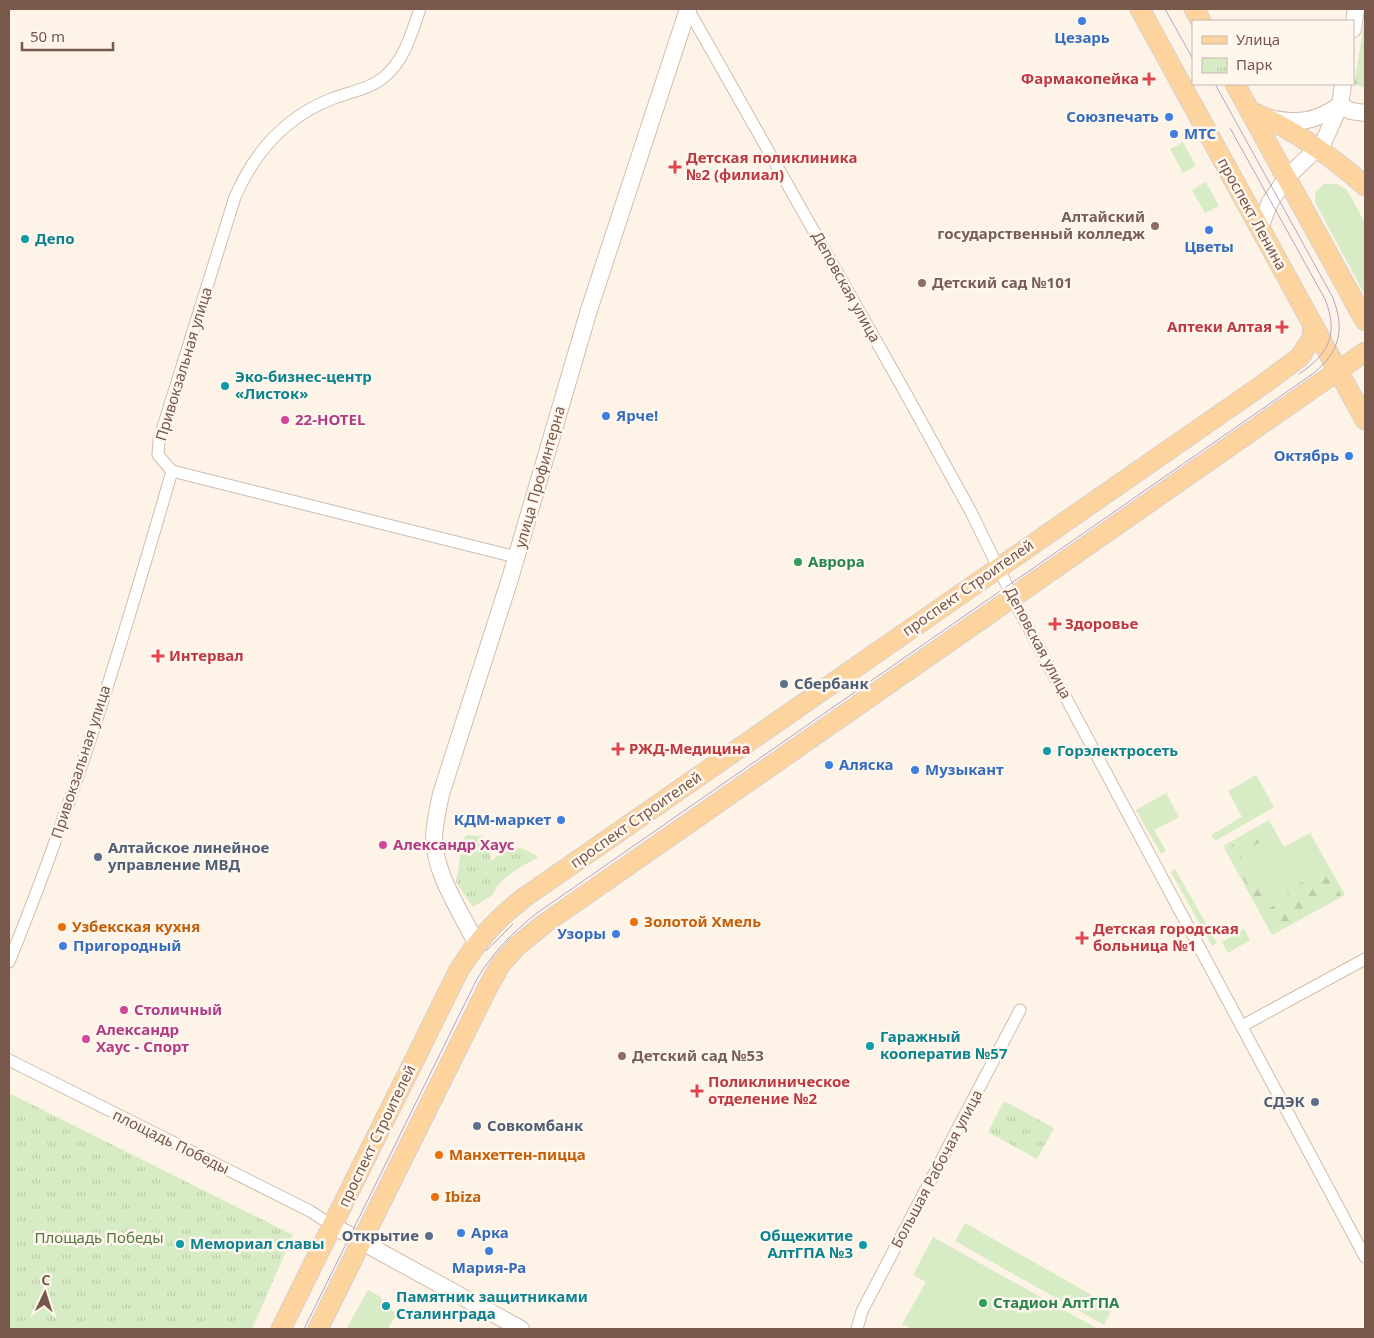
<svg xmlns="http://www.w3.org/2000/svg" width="1374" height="1338" font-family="'Noto Sans',sans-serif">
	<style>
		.grass { fill: #d7ecc4 }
		.forest { fill: url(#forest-firs) }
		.park { fill: url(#park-tufts) }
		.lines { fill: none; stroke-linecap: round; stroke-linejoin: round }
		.street-casing { stroke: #d2bcae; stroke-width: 13 }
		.secondary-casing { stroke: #d5bcac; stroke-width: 18 }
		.primary-casing { stroke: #d9d0cc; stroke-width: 21 }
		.street { stroke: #fff; stroke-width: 11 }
		.secondary { stroke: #fff; stroke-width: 16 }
		.primary { stroke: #fdd49e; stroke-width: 19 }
		.tram { stroke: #b5a4c8; stroke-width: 1 }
		.shop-dot { fill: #3f7fe0; stroke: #fff7ee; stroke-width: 2 }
		.health-dot { fill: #e0444e; stroke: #fff7ee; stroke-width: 2 }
		.education-dot { fill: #8d6e63; stroke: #fff7ee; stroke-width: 2 }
		.culture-dot { fill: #0f9aa8; stroke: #fff7ee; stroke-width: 2 }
		.hotel-dot { fill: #d1479c; stroke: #fff7ee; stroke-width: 2 }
		.leisure-dot { fill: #2e9e5b; stroke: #fff7ee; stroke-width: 2 }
		.service-dot { fill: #5c6f8a; stroke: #fff7ee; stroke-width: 2 }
		.food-dot { fill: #e8710a; stroke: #fff7ee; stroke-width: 2 }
		.labels { text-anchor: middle; stroke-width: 5; stroke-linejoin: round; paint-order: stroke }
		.shop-label { font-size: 15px; font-weight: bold; fill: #366cbe; stroke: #fff7ee; text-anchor: start }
		.health-label { font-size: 15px; font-weight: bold; fill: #be3a42; stroke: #fff7ee; text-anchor: start }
		.street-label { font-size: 15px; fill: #78584a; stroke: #fff7ee }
		.education-label { font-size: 15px; font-weight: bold; fill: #785e54; stroke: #fff7ee; text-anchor: start }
		.culture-label { font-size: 15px; font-weight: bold; fill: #0d838f; stroke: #fff7ee; text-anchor: start }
		.hotel-label { font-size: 15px; font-weight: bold; fill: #b23c85; stroke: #fff7ee; text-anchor: start }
		.leisure-label { font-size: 15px; font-weight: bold; fill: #27864d; stroke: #fff7ee; text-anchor: start }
		.service-label { font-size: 15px; font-weight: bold; fill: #4e5e75; stroke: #fff7ee; text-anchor: start }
		.food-label { font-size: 15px; font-weight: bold; fill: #c56008; stroke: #fff7ee; text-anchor: start }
		.park-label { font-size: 15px; fill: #53783f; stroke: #fff7ee }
	</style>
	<defs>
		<pattern id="forest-firs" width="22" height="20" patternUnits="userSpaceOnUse" patternTransform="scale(1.25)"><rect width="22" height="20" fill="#d7ecc4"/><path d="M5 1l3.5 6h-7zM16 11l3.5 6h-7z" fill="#bcccaa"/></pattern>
		<pattern id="park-tufts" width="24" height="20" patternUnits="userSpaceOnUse" patternTransform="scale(1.25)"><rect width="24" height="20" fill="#d7ecc4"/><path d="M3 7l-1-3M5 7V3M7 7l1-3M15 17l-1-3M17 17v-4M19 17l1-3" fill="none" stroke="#bcccaa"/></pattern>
	</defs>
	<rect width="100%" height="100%" fill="#fdf3e7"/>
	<g class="grass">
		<path d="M1183 142 1196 166 1183 173 1170 149Z"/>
		<path d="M1206 182 1219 206 1205 213 1192 190Z"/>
		<path d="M1324 184H1337L1347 190 1365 223V295L1315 202V192Z"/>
		<path d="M1256 775 1274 807 1215 841 1211 835 1242 817 1228 791Z"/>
		<path d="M1166 793 1179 817 1154 830 1166 851 1161 854 1136 810Z"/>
		<path d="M1269 820 1284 847 1310 833 1345 895 1272 935 1223 846Z"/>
		<path d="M1175 869 1217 943 1212 946 1171 872Z"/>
		<path d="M1244 929 1250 940 1228 953 1222 942Z"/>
		<path d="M965 1223 1113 1307 1104 1325 955 1241Z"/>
		<path d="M933 1237 1098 1329H913L902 1324 926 1282 913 1275Z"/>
		<path d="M368 1290 381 1297 383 1305 397 1313 388 1329H346Z"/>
	</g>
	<g class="forest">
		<path d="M1365 17V87L1354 85Z"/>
		<path d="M1259 829 1264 840 1249 848 1243 838Z"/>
		<path d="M1234 844 1263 896 1256 900 1226 849Z"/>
		<path d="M1327 868 1341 895 1275 930 1264 911 1275 905 1281 915 1294 908 1286 891Z"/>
	</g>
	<g class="park">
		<path d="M466 835 481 836 488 844 491 861 510 846 524 849 538 857C524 866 498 877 493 895L473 907 456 882 463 839Z"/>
		<path d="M9 1093 293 1235 252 1329H9Z"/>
		<path d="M1004 1101 1054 1128 1037 1159 988 1132Z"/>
	</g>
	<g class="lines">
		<defs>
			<g id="street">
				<path d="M688 9 905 392 971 512 1020 612 1365 1257"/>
				<path d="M172 471 158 455 159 440 235 197C255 151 286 116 334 98 350 92 369 89 383 78 405 60 411 34 420 9"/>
				<path d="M172 471 516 557"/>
				<path d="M9 962C74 803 124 637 172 471"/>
				<path d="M1242 1026 1365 959"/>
				<path d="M9 1060 310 1211 333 1226"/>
				<path d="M857 1329 862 1311 1020 1010"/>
			</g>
			<g id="secondary">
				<path d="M1353 29 1356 9"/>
				<path d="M1340 105 1351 111 1365 113"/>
				<path d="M1269 118C1299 124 1315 122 1340 105"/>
				<path d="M1260 228 1270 202 1287 177 1323 143 1340 105 1343 84"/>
				<path d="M476 943C460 910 434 874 434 836 435 822 438 808 441 794L509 582 589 310 688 9"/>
				<path d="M333 1226 521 1329"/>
			</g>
			<g id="primary">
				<path d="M1140 9 1365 420"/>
				<path d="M1194 9 1201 21"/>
				<path d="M1235 84 1365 321"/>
				<path d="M1250 111C1292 128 1332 157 1365 186"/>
				<path d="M281 1329 459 970C478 940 497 918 525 897L1265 383 1300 357 1312 338 1313 325"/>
				<path d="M318 1329 489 985 501 964 517 946 544 924 1365 352"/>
			</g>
		</defs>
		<use href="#street" class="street-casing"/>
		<use href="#secondary" class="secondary-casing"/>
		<use href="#primary" class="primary-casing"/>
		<use href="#street" class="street"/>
		<use href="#secondary" class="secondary"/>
		<use href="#primary" class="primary"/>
		<g class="tram">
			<path d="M1165 9 1193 59"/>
			<path d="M1230 128 1325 299C1339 334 1329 354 1299 374"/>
			<path d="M486 951 513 924"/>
			<path d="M304 1329 477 979C493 952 512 933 537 913L1311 375C1340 353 1346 329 1332 296L1215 84"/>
		</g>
	</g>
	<g class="shop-dot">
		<circle cx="1082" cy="21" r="5"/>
		<circle cx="1169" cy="117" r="5"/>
		<circle cx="1174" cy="134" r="5"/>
		<circle cx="1209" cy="230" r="5"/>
		<circle cx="606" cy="416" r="5"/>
		<circle cx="1349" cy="456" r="5"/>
		<circle cx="829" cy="765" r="5"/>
		<circle cx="915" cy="770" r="5"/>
		<circle cx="561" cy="820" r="5"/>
		<circle cx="616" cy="934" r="5"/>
		<circle cx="63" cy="946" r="5"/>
		<circle cx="461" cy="1233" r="5"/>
		<circle cx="489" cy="1251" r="5"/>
	</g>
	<g class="health-dot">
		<path d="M1146.5 71.5h5v5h5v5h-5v5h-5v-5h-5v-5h5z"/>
		<path d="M672.5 159.5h5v5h5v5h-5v5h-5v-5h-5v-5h5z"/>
		<path d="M1279.5 319.5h5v5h5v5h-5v5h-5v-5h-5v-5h5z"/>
		<path d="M1052.5 616.5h5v5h5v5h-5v5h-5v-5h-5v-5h5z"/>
		<path d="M155.5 648.5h5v5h5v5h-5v5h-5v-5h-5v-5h5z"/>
		<path d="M615.5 741.5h5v5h5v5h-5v5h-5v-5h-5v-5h5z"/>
		<path d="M1079.5 930.5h5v5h5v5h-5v5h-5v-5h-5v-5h5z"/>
		<path d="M694.5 1083.5h5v5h5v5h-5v5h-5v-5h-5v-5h5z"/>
	</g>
	<g class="education-dot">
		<circle cx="1155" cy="226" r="5"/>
		<circle cx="922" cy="283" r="5"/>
		<circle cx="622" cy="1056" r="5"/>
	</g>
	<g class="culture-dot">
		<circle cx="25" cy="239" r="5"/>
		<circle cx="225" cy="386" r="5"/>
		<circle cx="1047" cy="751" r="5"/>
		<circle cx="870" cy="1046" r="5"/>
		<circle cx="180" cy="1244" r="5"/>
		<circle cx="863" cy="1245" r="5"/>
		<circle cx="386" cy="1306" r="5"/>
	</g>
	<g class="hotel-dot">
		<circle cx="285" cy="420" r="5"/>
		<circle cx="383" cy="845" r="5"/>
		<circle cx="124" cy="1010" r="5"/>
		<circle cx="86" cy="1039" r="5"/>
	</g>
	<g class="leisure-dot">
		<circle cx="798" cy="562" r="5"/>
		<circle cx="983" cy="1303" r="5"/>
	</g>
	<g class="service-dot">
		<circle cx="784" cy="684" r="5"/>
		<circle cx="98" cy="857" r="5"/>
		<circle cx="1315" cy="1102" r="5"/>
		<circle cx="477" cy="1126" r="5"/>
		<circle cx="429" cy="1236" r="5"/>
	</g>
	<g class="food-dot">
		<circle cx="634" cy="922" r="5"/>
		<circle cx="62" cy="927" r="5"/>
		<circle cx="439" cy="1155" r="5"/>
		<circle cx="435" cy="1197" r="5"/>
	</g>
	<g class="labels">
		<g class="shop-label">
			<text x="1082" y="43" text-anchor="middle">Цезарь</text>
			<text x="1159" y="122" text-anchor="end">Союзпечать</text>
			<text x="1184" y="139">МТС</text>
			<text x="1209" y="252" text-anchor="middle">Цветы</text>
			<text x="616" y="421">Ярче!</text>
			<text x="1339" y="461" text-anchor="end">Октябрь</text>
			<text x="839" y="770">Аляска</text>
			<text x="925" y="775">Музыкант</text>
			<text x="551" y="825" text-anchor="end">КДМ-маркет</text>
			<text x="606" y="939" text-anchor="end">Узоры</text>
			<text x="73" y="951">Пригородный</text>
			<text x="471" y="1238">Арка</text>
			<text x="489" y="1273" text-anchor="middle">Мария-Ра</text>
		</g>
		<g class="health-label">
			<text x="1139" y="84" text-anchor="end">Фармакопейка</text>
			<text x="686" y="163">Детская поликлиника<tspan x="686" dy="17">№2 (филиал)</tspan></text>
			<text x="1272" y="332" text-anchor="end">Аптеки Алтая</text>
			<text x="1065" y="629">Здоровье</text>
			<text x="169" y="661">Интервал</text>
			<text x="629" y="754">РЖД-Медицина</text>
			<text x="1093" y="934">Детская городская<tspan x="1093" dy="17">больница №1</tspan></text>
			<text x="708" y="1087">Поликлиническое<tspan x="708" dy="17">отделение №2</tspan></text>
		</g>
		<g class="street-label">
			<text transform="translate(1252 214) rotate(61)" y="5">проспект Ленина</text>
			<text transform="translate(846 287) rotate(61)" y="5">Деповская улица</text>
			<text transform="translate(184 364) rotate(-73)" y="5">Привокзальная улица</text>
			<text transform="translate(540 477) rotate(-74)" y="5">улица Профинтерна</text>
			<text transform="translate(968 588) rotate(-35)" y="5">проспект Строителей</text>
			<text transform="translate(1038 643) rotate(62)" y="5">Деповская улица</text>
			<text transform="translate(81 762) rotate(-72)" y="5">Привокзальная улица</text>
			<text transform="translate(636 820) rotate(-35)" y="5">проспект Строителей</text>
			<text transform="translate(377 1136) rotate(-64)" y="5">проспект Строителей</text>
			<text transform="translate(171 1142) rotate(26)" y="5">площадь Победы</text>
			<text transform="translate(937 1169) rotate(-62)" y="5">Большая Рабочая улица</text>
		</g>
		<g class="education-label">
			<text x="1145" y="222" text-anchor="end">Алтайский<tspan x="1145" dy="17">государственный колледж</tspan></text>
			<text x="932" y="288">Детский сад №101</text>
			<text x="632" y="1061">Детский сад №53</text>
		</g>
		<g class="culture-label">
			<text x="35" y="244">Депо</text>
			<text x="235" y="382">Эко-бизнес-центр<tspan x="235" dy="17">«Листок»</tspan></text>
			<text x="1057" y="756">Горэлектросеть</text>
			<text x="880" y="1042">Гаражный<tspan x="880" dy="17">кооператив №57</tspan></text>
			<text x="853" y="1241" text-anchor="end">Общежитие<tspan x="853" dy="17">АлтГПА №3</tspan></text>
			<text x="190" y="1249">Мемориал славы</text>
			<text x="396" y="1302">Памятник защитниками<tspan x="396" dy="17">Сталинграда</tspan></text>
		</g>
		<g class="hotel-label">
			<text x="295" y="425">22-HOTEL</text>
			<text x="393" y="850">Александр Хаус</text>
			<text x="134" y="1015">Столичный</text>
			<text x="96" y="1035">Александр<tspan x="96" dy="17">Хаус - Спорт</tspan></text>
		</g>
		<g class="leisure-label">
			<text x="808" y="567">Аврора</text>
			<text x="993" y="1308">Стадион АлтГПА</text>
		</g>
		<g class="service-label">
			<text x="794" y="689">Сбербанк</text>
			<text x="108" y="853">Алтайское линейное<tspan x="108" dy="17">управление МВД</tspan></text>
			<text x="1305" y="1107" text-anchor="end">СДЭК</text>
			<text x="487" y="1131">Совкомбанк</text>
			<text x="419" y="1241" text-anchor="end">Открытие</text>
		</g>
		<g class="food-label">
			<text x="644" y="927">Золотой Хмель</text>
			<text x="72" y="932">Узбекская кухня</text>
			<text x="449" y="1160">Манхеттен-пицца</text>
			<text x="445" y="1202">Ibiza</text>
		</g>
		<g class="park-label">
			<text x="99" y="1243">Площадь Победы</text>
		</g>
	</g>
	<rect width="1374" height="1338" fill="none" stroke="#78584a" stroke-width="20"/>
	<rect x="1192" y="20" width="162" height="65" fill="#fff7ee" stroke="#c9b7ac"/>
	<rect x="1202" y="36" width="25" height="8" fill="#fdd49e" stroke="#c9b7ac"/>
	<text x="1236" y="45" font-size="15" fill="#78584a">Улица</text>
	<rect x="1202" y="58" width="25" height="15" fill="url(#park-tufts)" stroke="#c9b7ac"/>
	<text x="1236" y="70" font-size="15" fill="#78584a">Парк</text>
	<g transform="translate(45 1293) rotate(4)" stroke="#fff7ee" stroke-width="4" paint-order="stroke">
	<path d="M0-4L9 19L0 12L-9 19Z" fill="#78584a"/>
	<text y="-8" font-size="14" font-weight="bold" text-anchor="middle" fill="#78584a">С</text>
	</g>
	<path d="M22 42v8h91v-8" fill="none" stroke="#78584a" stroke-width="2.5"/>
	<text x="30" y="42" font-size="15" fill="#78584a" stroke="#fff7ee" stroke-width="4" paint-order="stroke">50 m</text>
</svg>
